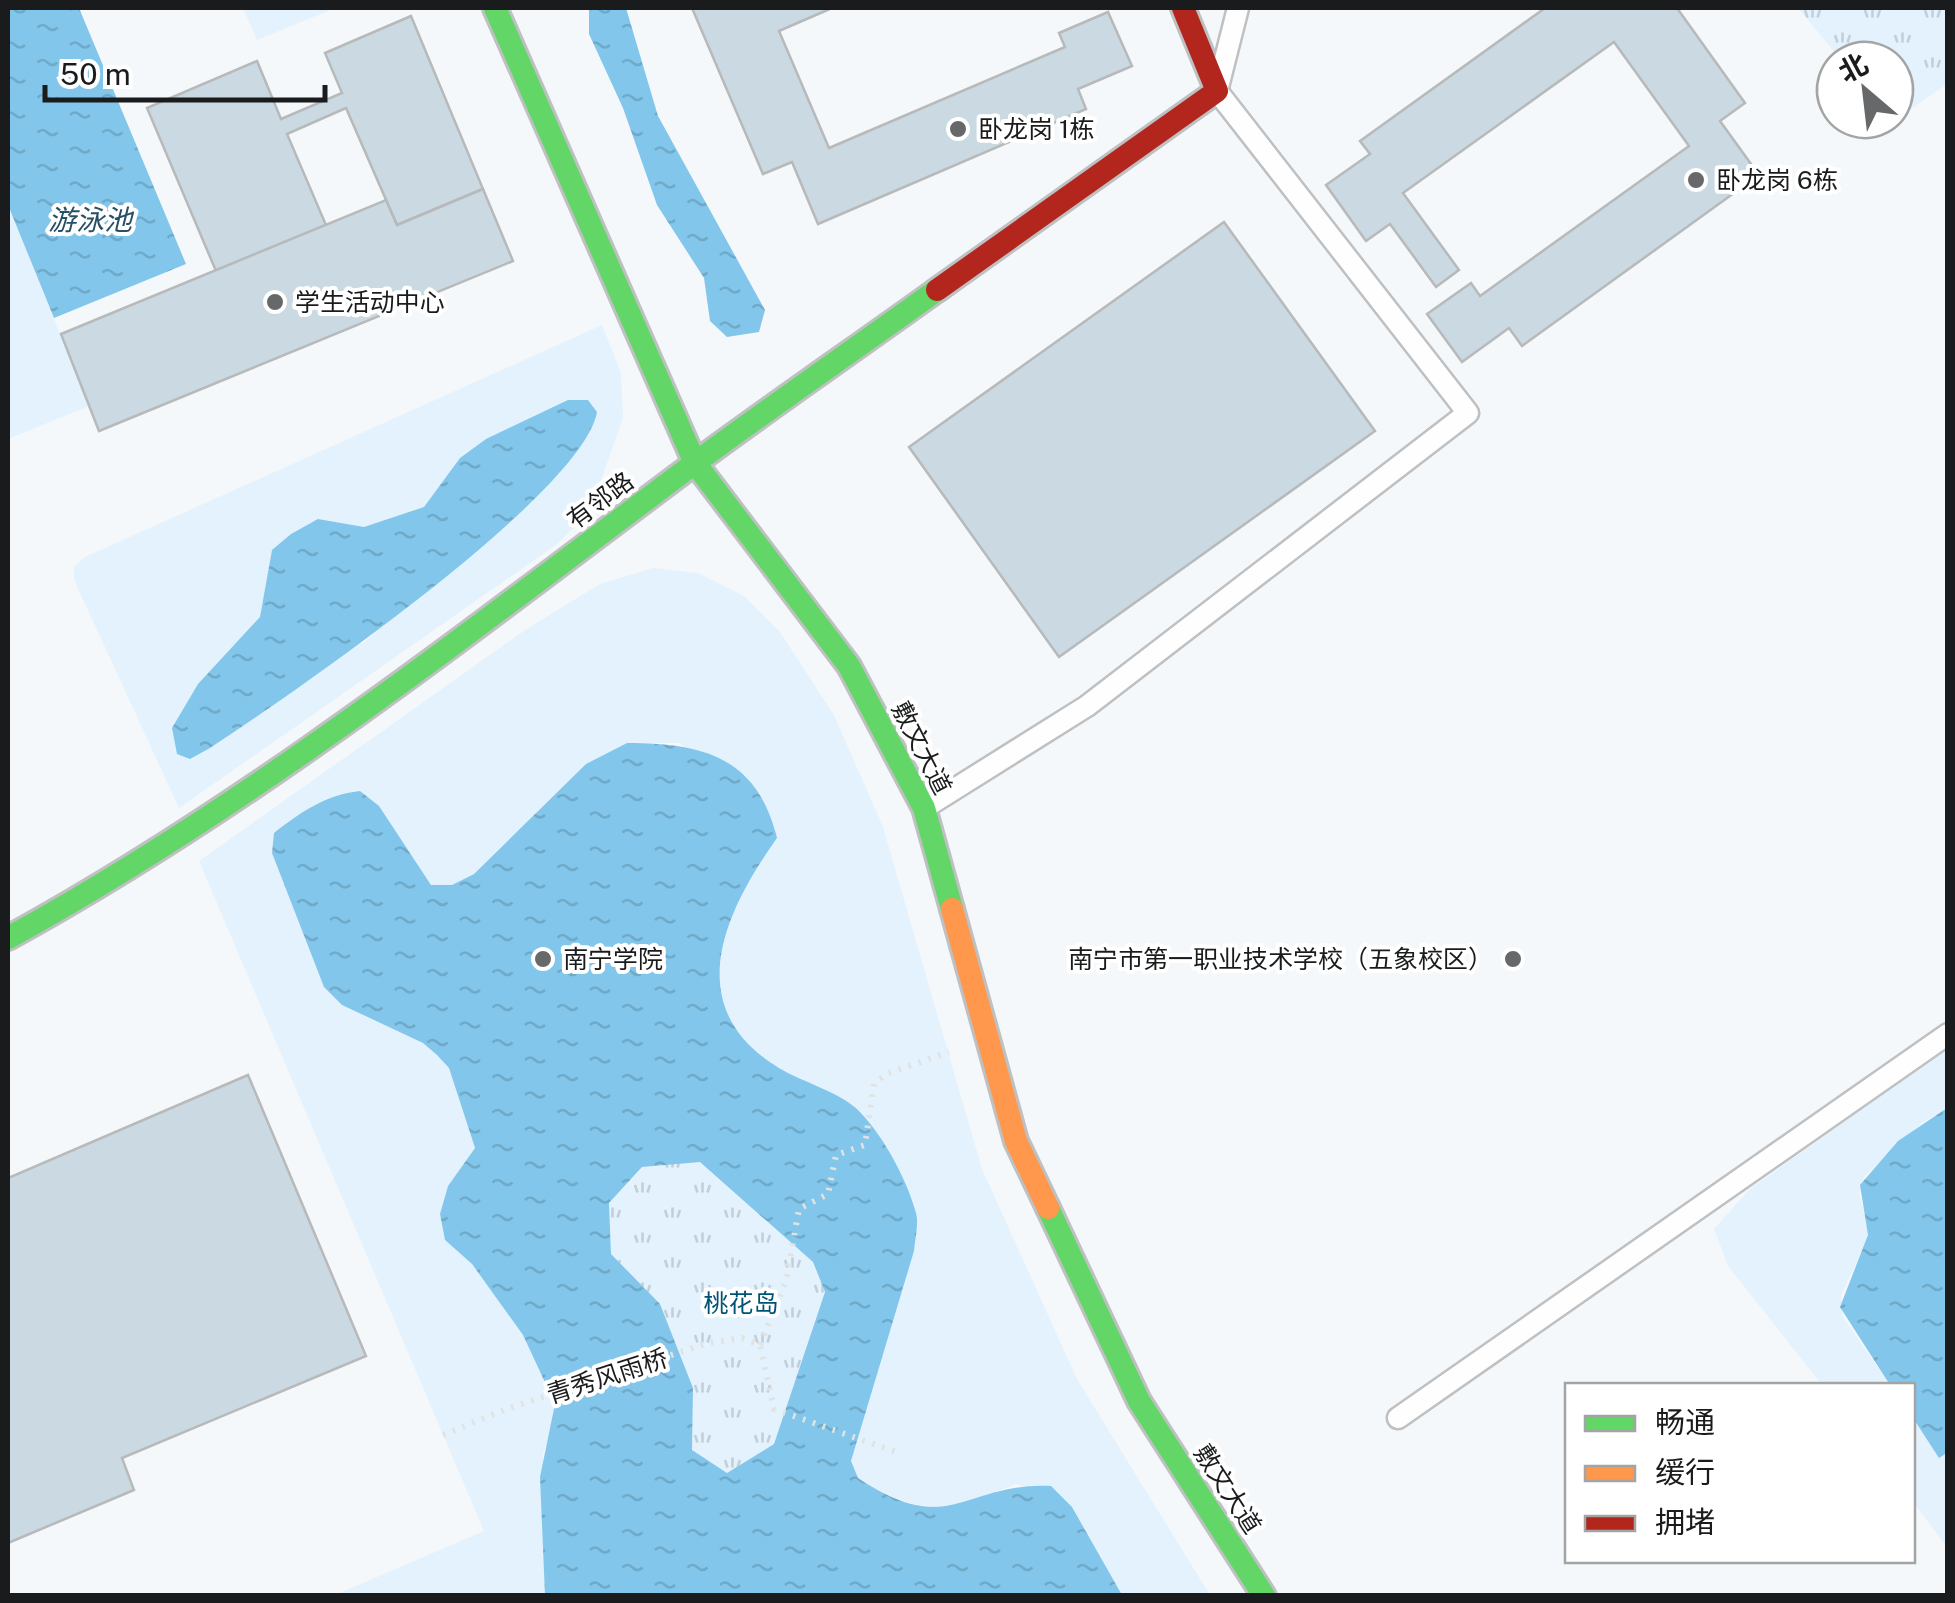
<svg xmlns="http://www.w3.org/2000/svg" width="1955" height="1603" font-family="'Public Sans','Noto Sans SC',sans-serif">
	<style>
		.grass { fill: #e3f2fd; fill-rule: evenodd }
		.park { fill: url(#park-tufts) }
		.water { fill: url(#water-ripples); fill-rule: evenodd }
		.building { fill: #cad9e2; stroke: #b7b9ba; stroke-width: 2.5 }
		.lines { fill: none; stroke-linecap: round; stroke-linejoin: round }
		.lane-casing { stroke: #bfc0c2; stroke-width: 25 }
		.fast-casing { stroke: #bfc0c2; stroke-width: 28 }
		.slow-casing { stroke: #bfc0c2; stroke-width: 28 }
		.jam-casing { stroke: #bfc0c2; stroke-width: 28 }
		.path { stroke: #e1e2e2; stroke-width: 6; stroke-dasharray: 2.5 8; stroke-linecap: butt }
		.lane { stroke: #fefefe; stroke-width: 20 }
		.fast { stroke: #63d668; stroke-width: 22 }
		.slow { stroke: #ff974d; stroke-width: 22 }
		.jam { stroke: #b3261e; stroke-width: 22 }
		.poi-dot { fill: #67686a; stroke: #fff; stroke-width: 4 }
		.labels { text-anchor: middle; stroke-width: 8; stroke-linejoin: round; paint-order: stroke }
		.poi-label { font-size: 25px; fill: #1a1b1c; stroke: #fff; text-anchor: start }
		.street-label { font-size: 25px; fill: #1a1b1c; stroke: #fff }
		.park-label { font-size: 25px; fill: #005274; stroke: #fff }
		.water-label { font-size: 28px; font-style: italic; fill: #274f65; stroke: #fff }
	</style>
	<defs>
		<pattern id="park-tufts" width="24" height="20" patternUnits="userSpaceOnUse" patternTransform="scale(2.5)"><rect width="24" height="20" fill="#e3f2fd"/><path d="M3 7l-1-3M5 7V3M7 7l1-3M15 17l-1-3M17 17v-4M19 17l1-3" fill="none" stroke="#c2cfd8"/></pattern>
		<pattern id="water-ripples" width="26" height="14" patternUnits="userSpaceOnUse" patternTransform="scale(2.5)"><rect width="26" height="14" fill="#82c6eb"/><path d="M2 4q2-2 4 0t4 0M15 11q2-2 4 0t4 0" fill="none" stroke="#70aac9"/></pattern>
	</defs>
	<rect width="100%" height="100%" fill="#f5f8fa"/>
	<g class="grass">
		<path d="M243 8H327L328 11 257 40Z"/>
		<path d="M8 205 89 406 8 439Z"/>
		<path d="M602 325 621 373 623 418 590 512 556 545 179 808 74 580V567L85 557ZM527 421 561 473 362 644 238 645 260 617 272 551 318 519 364 527 424 507 460 458 486 439Z"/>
		<path d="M653 568 698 573 744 596 780 632 834 715 883 827 982 1169 1077 1379 1210 1595H1122L1072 1507 1016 1484C950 1510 921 1519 858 1478L851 1461 914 1251C915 1240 919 1224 916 1213 910 1195 872 1126 860 1112 842 1092 802 1083 779 1068 680 1008 723 914 777 838L680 743H627L586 764 474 874 452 885H431L379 807 342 1005 423 1043 437 1055 449 1068 475 1148 448 1186 440 1214 445 1240 472 1264 523 1335 555 1404 554 1426 543 1453 546 1589 545 1595H335L484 1531 199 861 528 628 600 584Z"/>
		<path d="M1947 1049V1108L1923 1122 1864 1177 1859 1193 1869 1235 1841 1296 1843 1317 1890 1385H1822L1728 1266 1714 1229 1750 1189Z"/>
		<path d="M1912 1418 1939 1457 1947 1452V1547L1913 1502Z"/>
	</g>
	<g class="park">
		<path d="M1798 8H1947V84L1895 120V60H1841Z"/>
		<path d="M700 1161 813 1262 825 1292 774 1444 727 1473 692 1451 693 1388 660 1304 611 1255 609 1203 643 1167Z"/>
	</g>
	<g class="water">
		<path d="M8 8H79L186 264 54 318 8 205Z"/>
		<path d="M589 8H626L658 116 765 310 759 332 727 337 710 321 704 278 657 205 623 108 589 34Z"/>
		<path d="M568 400H588L597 412C582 495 289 696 210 748L190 759 177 754 172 728 198 684 260 617 272 550 291 534 318 519 364 527 424 507 460 458 486 439Z"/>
		<path d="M627 743C703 743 757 757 777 838 723 914 680 1008 779 1068 804 1083 841 1092 860 1112 884 1137 907 1180 916 1213 919 1224 915 1239 914 1251L851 1461 858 1478C951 1540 963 1482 1051 1486L1072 1507 1122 1595H545L540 1477 555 1404 523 1335 472 1264 445 1240 440 1214 448 1186 475 1148 449 1068 437 1055 423 1043 342 1005 324 987 272 853 274 833C301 812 325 795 360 791L379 806 431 885H452L474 874 586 764ZM700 1162 813 1262 825 1292 774 1444 727 1473 692 1450 693 1388 660 1304 611 1254 609 1203 642 1167Z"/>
		<path d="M1947 1108 1948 1452 1939 1458 1913 1418 1912 1386 1890 1385 1840 1307 1868 1235 1860 1185 1898 1141Z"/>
	</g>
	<g class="building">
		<path d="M692 8H832L779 31 829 148 1065 47 1059 33 1108 12 1132 66 1078 89 1086 109 818 224 792 162 763 174Z"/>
		<path d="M1545 8H1677L1745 103 1720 121 1759 175 1522 346 1509 328 1462 362 1427 314 1471 283 1480 296 1689 146 1614 42 1403 193 1459 270 1436 287 1390 224 1366 241 1326 185 1370 154 1360 141Z"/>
		<path d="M411 16 483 189 397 225 346 108 287 134 326 225 216 271 147 108 257 61 281 119 342 93 325 53Z"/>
		<path d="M483 189 513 261 99 431 61 334 386 200 397 225Z"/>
		<path d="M1224 222 1375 431 1059 657 909 447Z"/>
		<path d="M248 1075 366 1356 122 1458 134 1490 8 1543V1178Z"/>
	</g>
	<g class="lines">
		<defs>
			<g id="lane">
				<path d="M926 807 1087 706 1468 413 1217 91 1238 8"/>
				<path d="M1398 1418 1948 1034"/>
			</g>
			<g id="fast">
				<path d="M495 8 695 463 849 666 924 808 952 909"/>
				<path d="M8 938C252 804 469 632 691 466 772 406 855 349 937 290"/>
				<path d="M1048 1208 1139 1401 1264 1596"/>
			</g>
			<path id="slow" d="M952 909 1016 1141 1048 1208"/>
			<path id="jam" d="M937 290 1217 91 1183 8"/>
		</defs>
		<use href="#lane" class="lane-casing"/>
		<use href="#fast" class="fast-casing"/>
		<use href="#slow" class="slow-casing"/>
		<use href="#jam" class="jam-casing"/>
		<g class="path">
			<path d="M760 1345 786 1281 799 1209 828 1194 836 1155 865 1145 874 1084 886 1074 949 1052"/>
			<path d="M443 1435 506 1409 708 1343 742 1338 760 1345 774 1409 896 1452"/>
		</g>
		<use href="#lane" class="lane"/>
		<use href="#fast" class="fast"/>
		<use href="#slow" class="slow"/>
		<use href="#jam" class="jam"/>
	</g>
	<g class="poi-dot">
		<circle cx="958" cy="129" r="10"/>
		<circle cx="1696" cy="180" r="10"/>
		<circle cx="275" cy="302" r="10"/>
		<circle cx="543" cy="959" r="10"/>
		<circle cx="1513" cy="959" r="10"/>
	</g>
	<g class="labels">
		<g class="poi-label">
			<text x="978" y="138">卧龙岗 1栋</text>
			<text x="1716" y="189">卧龙岗 6栋</text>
			<text x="295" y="311">学生活动中心</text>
			<text x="563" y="968">南宁学院</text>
			<text x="1493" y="968" text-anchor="end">南宁市第一职业技术学校（五象校区）</text>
		</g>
		<g class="street-label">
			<text transform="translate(600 500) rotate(-37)" y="9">有邻路</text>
			<text transform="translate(922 748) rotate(63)" y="9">敷文大道</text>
			<text transform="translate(607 1376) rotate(-18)" y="9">青秀风雨桥</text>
			<text transform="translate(1228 1489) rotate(57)" y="9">敷文大道</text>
		</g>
		<g class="park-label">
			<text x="741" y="1312">桃花岛</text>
		</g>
		<g class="water-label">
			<text x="90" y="230">游泳池</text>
		</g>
	</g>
	<rect width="1955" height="1603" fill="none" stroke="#1a1b1c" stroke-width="20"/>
	<rect x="1565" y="1383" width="350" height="180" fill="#ffffff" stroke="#a3a4a4" stroke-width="2.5"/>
	<rect x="1585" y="1416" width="50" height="15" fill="#63d668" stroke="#a3a4a4" stroke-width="2.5"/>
	<text x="1655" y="1433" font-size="30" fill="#1a1b1c">畅通</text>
	<rect x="1585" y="1466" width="50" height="15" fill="#ff974d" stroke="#a3a4a4" stroke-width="2.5"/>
	<text x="1655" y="1483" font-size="30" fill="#1a1b1c">缓行</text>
	<rect x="1585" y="1516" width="50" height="15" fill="#b3261e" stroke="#a3a4a4" stroke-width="2.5"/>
	<text x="1655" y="1533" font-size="30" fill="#1a1b1c">拥堵</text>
	<g transform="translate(1865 90) rotate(332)"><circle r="48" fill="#ffffff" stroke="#a3a4a4" stroke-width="2.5"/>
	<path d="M0-8L18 38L0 25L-18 38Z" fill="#67686a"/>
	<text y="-15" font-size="28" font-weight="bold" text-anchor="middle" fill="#1a1b1c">北</text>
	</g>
	<path d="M45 85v15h280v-15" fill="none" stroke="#1a1b1c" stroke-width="5"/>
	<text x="60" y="85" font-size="30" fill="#1a1b1c" stroke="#ffffff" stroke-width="8" paint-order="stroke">50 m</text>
</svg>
